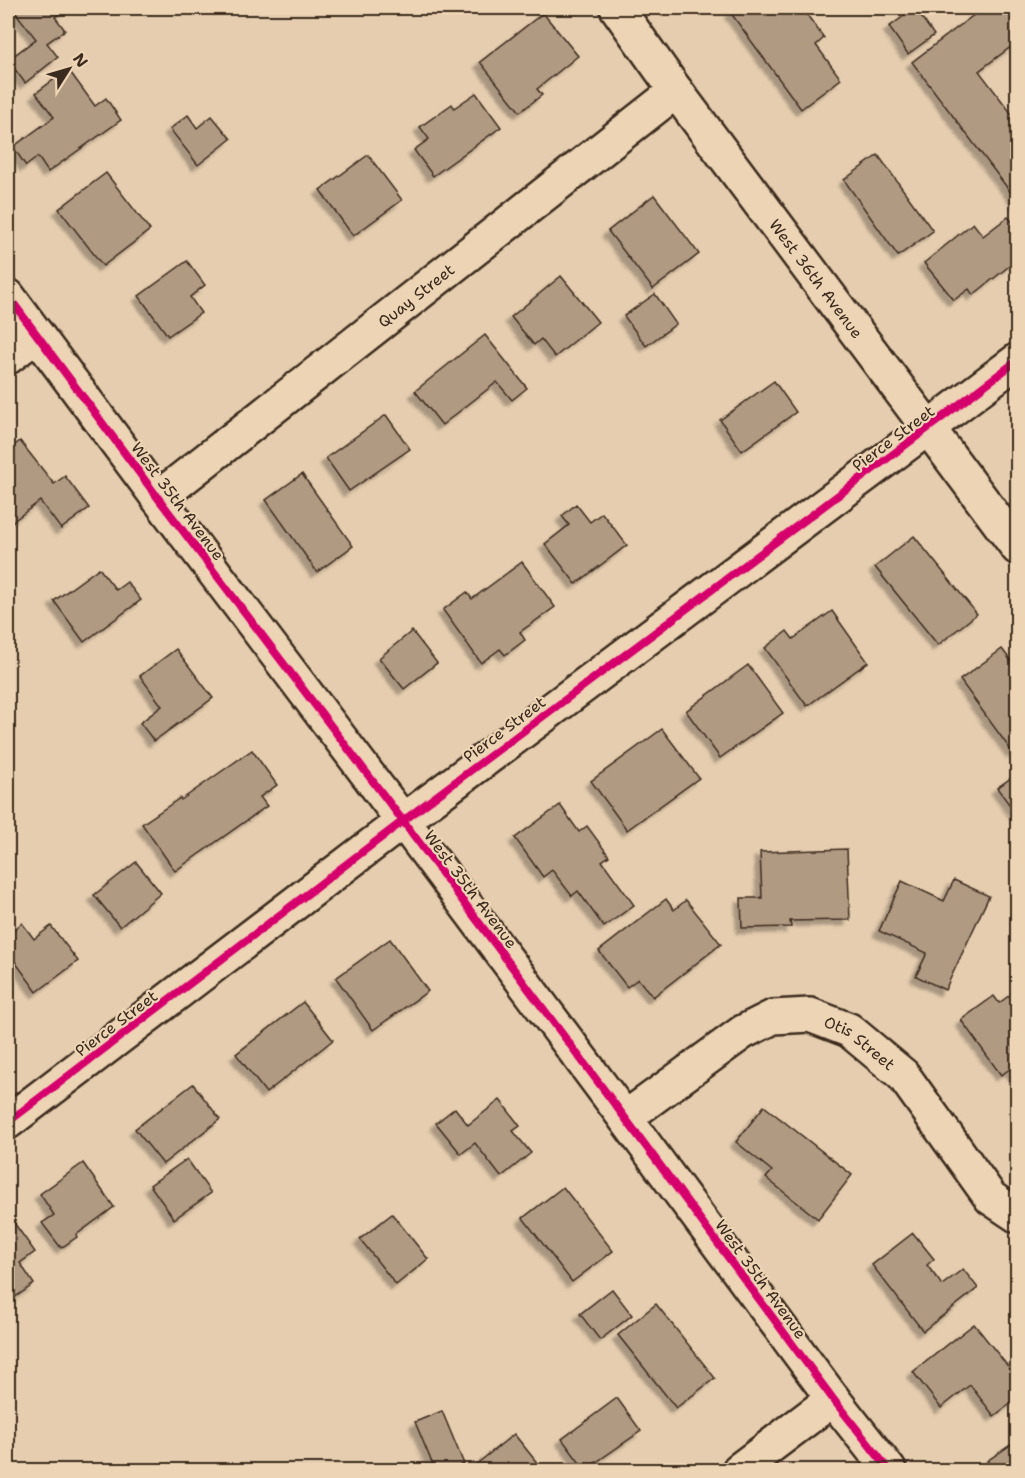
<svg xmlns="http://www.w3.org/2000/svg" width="1025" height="1478" font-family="'Shantell Sans',sans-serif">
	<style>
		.building { fill: #b19a82; stroke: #3b2a1e; stroke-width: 1.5; filter: url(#shadow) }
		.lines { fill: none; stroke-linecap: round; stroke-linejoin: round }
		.minor-casing { stroke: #3b2a1e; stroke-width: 38 }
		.tertiary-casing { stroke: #3b2a1e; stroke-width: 38 }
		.minor { stroke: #edd4b5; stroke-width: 33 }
		.tertiary { stroke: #edd4b5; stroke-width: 33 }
		.cycleway-casing { stroke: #edd4b5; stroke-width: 11 }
		.cycleway { stroke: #d6006c; stroke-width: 8 }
		.labels { text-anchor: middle; stroke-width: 4.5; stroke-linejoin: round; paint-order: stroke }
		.street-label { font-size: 16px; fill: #3b2a1e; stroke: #edd4b5 }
	</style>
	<defs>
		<filter id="shadow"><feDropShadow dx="-5.5" dy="5.5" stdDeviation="1.5" flood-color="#0004"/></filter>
	</defs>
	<rect width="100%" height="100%" fill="#e6cdaf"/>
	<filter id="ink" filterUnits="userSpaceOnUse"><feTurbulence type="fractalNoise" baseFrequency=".0167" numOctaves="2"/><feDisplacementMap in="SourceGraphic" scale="12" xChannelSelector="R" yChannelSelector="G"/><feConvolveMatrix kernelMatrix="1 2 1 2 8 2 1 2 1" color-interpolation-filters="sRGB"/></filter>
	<g filter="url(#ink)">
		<g class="building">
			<path d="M12 8H67L55 17 65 30 47 43 58 57 25 83 8 60 36 39Z"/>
			<path d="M736 8H802L824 38 816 45 841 79 801 109 730 12Z"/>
			<path d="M915 8 934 35 908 54 889 27Z"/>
			<path d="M983 8H1018V46L1016 43 979 71 1018 122V202L912 62Z"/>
			<path d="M543 13 578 56 537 89 542 95 520 112 480 62Z"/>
			<path d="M68 69 95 106 106 98 121 120 48 172 38 157 26 166 13 147 54 117 36 93Z"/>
			<path d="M476 93 501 127 433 176 414 150 429 139 420 127 452 104 454 108Z"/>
			<path d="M188 115 197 128 212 116 231 139 198 165 170 129Z"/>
			<path d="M368 155 402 200 353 236 320 190Z"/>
			<path d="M878 155 933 231 898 256 844 180Z"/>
			<path d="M106 173 150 230 103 266 59 209Z"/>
			<path d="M654 195 699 254 653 289 608 231Z"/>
			<path d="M1008 217 1018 228V259L973 295 969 289 954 300 924 263 973 223 983 236Z"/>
			<path d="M187 261 205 285 190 297 201 313 168 336 139 296Z"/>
			<path d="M561 276 598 322 555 357 541 339 534 345 511 317Z"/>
			<path d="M655 294 676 324 646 346 624 316Z"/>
			<path d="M485 335 527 388 512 400 497 382 442 425 415 391Z"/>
			<path d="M774 381 796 412 742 451 720 420Z"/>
			<path d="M386 415 410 449 349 491 326 458Z"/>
			<path d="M20 441 54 484 65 476 89 508 61 529 40 501 8 525V450Z"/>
			<path d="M302 474 353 546 317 572 266 500Z"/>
			<path d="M576 504 590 522 602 513 627 545 576 584 545 544 569 525 562 516Z"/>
			<path d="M914 536 977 614 938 645 875 567Z"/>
			<path d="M522 562 555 607 520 632 525 640 505 655 500 649 481 663 443 610 467 592 472 599Z"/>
			<path d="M99 568 116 590 127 582 141 600 84 642 54 601Z"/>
			<path d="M832 611 868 662 807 706 765 648 787 631 793 639Z"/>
			<path d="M412 631 437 663 404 689 379 658Z"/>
			<path d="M176 649 213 698 154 741 140 723 162 706 140 676Z"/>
			<path d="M1002 649 1018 670V750L1013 753 960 680Z"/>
			<path d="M748 665 783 713 720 758 686 711Z"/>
			<path d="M662 729 699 778 627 830 591 781Z"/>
			<path d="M252 750 277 785 260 797 267 806 175 871 142 824 180 798 181 800Z"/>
			<path d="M1018 773V816L997 788Z"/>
			<path d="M560 805 579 832 587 826 609 856 602 861 634 905 604 927 578 891 572 896 552 870 543 877 515 838Z"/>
			<path d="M847 849 850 920 790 921 791 927 742 928 741 898H762L760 852Z"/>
			<path d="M136 862 161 893 120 927 94 895Z"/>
			<path d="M954 880 989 896 945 990 916 976 927 953 879 931 902 881 944 901Z"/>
			<path d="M666 899 674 910 686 900 721 944 653 997 638 979 627 987 599 951Z"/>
			<path d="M22 923 34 939 51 926 78 961 37 992 8 952V934Z"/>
			<path d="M390 939 428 991 373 1030 336 978Z"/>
			<path d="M1017 990 1018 991V1079L1010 1069 1001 1075 961 1020 994 996 999 1003Z"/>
			<path d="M303 1002 333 1040 266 1093 236 1054Z"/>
			<path d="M193 1084 220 1119 163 1164 135 1129Z"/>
			<path d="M500 1100 520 1126 513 1131 531 1153 501 1177 475 1143 461 1154 436 1123 455 1108 468 1125Z"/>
			<path d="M764 1106 852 1175 818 1219 766 1178 772 1171 736 1142Z"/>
			<path d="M187 1159 211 1193 174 1219 150 1185Z"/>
			<path d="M83 1163 114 1207 76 1235 77 1237 61 1248 42 1223 54 1215 40 1194Z"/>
			<path d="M563 1187 613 1251 572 1282 523 1218Z"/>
			<path d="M392 1214 428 1259 396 1285 360 1239Z"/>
			<path d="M12 1220 35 1252 20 1263 34 1284 8 1302V1224Z"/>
			<path d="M913 1233 934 1259 927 1265 942 1285 963 1269 978 1288 923 1331 872 1265Z"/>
			<path d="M612 1289 632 1315 600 1340 580 1314Z"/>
			<path d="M656 1304 715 1378 676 1408 618 1335Z"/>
			<path d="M974 1324 1018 1379V1398L994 1416 970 1385 941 1408 913 1372Z"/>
			<path d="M617 1398 641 1431 585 1470 562 1439Z"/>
			<path d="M442 1411 464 1464 449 1470H435L415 1422Z"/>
			<path d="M514 1434 543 1470H469Z"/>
			<path d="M1018 1440V1470H995L987 1461Z"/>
		</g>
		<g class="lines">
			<defs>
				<g id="minor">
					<path id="s1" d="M617 8 676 91 1018 548"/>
					<path d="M8 357 37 335"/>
					<path id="s2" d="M158 498 676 91"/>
					<path id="s3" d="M625 1118 743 1032 773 1017 810 1015 849 1030 903 1075 991 1198 1018 1216"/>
					<path d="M739 1470 833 1399"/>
				</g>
				<g id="tertiary">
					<path d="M8 296 158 498 403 821 625 1118 833 1399 889 1470"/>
					<path d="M8 1122 403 821 928 428 1018 360"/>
				</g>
			</defs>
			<use href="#minor" class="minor-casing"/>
			<use href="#tertiary" class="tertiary-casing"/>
			<use href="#minor" class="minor"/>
			<use href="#tertiary" class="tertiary"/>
			<defs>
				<g id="cycleway">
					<path d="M8 296 158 498 403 821 625 1118 833 1399 889 1470"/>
					<path d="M8 1122 403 821 928 428 1018 360"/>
				</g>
			</defs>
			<use href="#cycleway" class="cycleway-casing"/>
			<use href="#cycleway" class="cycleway"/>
		</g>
	</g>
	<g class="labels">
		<g class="street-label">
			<text dy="6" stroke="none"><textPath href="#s1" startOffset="336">West 36th Avenue</textPath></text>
			<text dy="6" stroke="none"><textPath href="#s2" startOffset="328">Quay Street</textPath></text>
			<text transform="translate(893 438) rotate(-37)" y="6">Pierce Street</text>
			<text transform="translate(178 501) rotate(53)" y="6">West 35th Avenue</text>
			<text transform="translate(504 729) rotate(-37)" y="6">Pierce Street</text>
			<text transform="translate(471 889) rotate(53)" y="6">West 35th Avenue</text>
			<text transform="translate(116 1023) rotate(-37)" y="6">Pierce Street</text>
			<text dy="6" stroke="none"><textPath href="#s3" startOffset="274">Otis Street</textPath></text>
			<text transform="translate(761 1279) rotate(54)" y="6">West 35th Avenue</text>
		</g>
	</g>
	<rect width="1025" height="1478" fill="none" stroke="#edd4b5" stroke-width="30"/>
	<rect x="15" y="15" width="995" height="1448" fill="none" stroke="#3b2a1e" stroke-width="2" filter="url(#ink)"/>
	<g transform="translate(69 69) rotate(53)" stroke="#edd4b5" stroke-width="4.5" paint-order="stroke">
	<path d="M0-4.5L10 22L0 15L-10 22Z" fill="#3b2a1e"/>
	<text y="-9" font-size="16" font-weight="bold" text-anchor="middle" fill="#3b2a1e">N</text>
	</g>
</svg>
